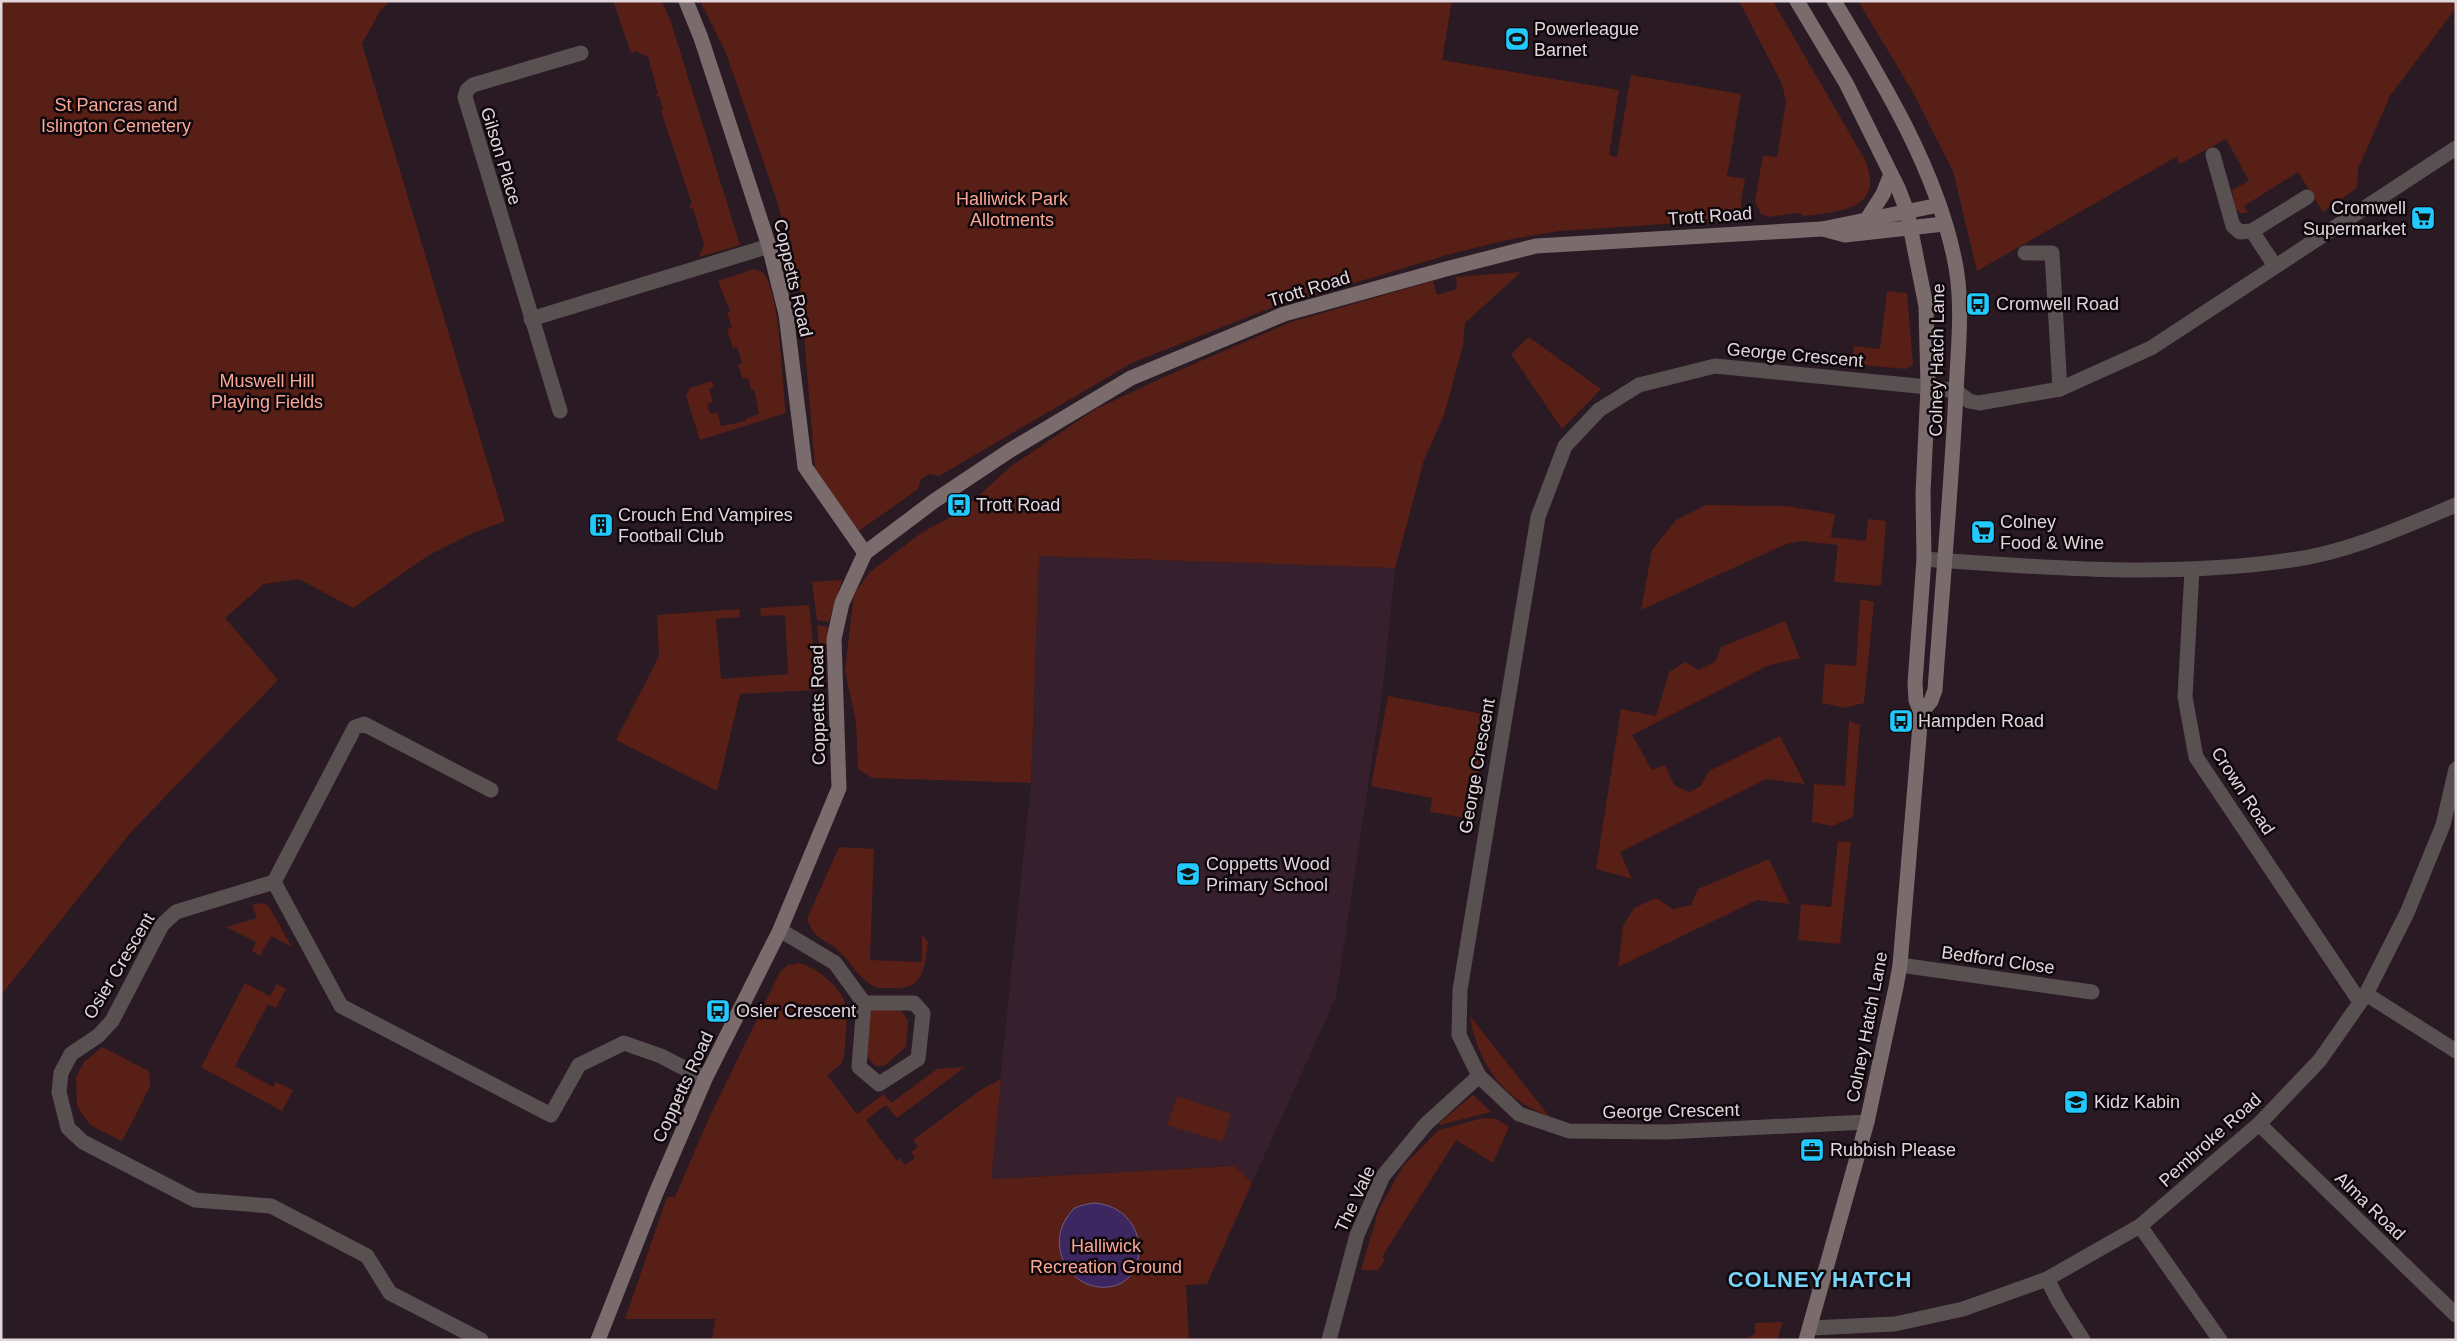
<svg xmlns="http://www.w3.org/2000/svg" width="2457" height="1341" font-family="Arial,sans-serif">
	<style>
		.built { fill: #36202d }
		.green { fill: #571f15 }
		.water { fill: #3c2761; stroke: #6e5c86 }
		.pier { fill: #2a1a23 }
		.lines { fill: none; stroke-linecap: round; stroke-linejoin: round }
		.street { stroke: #595051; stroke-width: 15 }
		.secondary { stroke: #7a6b6d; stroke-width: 15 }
		.labels { text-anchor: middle; stroke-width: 5; stroke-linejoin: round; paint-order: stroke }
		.poi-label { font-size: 18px; fill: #e1d6dc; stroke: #0e070b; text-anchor: start }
		.park-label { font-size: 18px; fill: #fba796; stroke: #0e070b }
		.street-label { font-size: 18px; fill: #e1d6dc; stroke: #0e070b }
		.district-label { font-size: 22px; font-weight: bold; letter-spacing: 1px; fill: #7ad4f8; stroke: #0e070b }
	</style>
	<rect width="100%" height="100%" fill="#2a1a23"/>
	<path class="built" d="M1039 556 1395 568 1383 687 1336 997 1252 1183 1235 1166 990 1179 1031 783Z"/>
	<g class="green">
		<path d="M1 1H390L380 11 362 44 505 521 475 532 429 555 353 608 299 579 264 584 225 618 278 680 131 832 1 995Z"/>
		<path d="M613 1H662L671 22 740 245 699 257 704 245 693 208 690 209 689 205 692 204 661 111 663 110 659 96 656 97 655 95 658 93 648 57 636 51 631 53Z"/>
		<path d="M700 1H1452L1442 60 1619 90 1609 155 1617 157 1631 75 1741 94 1727 176 1745 179 1741 201 1742 222 1665 224 1560 231 1507 240 1447 255 1268 309 1132 363 939 476 929 474 921 479 918 489 859 531 815 469 800 287 777 201 726 53Z"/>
		<path d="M1739 1H1773L1865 160C1886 210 1838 212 1803 216L1799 213 1768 217 1761 214 1755 201 1763 155 1777 157 1786 102 1784 92 1781 82Z"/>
		<path d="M1858 1H2456V8L2390 96 2358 169 2357 188 2323 212 2298 172 2244 206 2248 213H2241L2235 209 2232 190 2249 181 2226 139 2180 164 2176 157 1977 271 1953 171 1911 89Z"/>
		<path d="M754 269C760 270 763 272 766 277 781 305 781 379 786 413L700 440 686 396 690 388 712 381 714 387 709 389 713 402 707 404 710 414 717 412 721 426 746 421V419L759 414 754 389 751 390 748 378 743 379 738 365 742 363 737 347 733 348 727 329 732 327 727 313 730 311 718 281Z"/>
		<path d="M1521 272 1465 323 1463 346 1444 415 1424 460 1395 568 1039 556 1031 783 872 778 858 769 856 723 845 670 854 594 870 572 921 533 947 519 974 500 1010 467 1094 410 1168 375 1291 322 1433 281 1437 295 1457 289 1456 277Z"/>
		<path d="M1887 291 1907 293 1913 365 1906 369 1852 364 1854 346 1880 349Z"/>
		<path d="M1529 337 1601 389 1562 429 1511 354Z"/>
		<path d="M1706 505 1786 506 1835 514 1831 537 1866 541 1868 519 1886 521 1881 586 1834 582 1838 545 1801 541 1786 544 1641 610 1652 550 1676 520Z"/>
		<path d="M842 580 829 622 817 620 812 582Z"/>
		<path d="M1860 599 1874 602 1864 703 1845 708 1822 703 1825 664 1856 666Z"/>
		<path d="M809 605 818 690 740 694 717 791 616 740 659 656 657 615 739 609 740 617 716 619 721 679 788 674 785 615 761 616 760 608Z"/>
		<path d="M1785 621 1800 658 1767 666 1632 735 1652 770 1665 765 1674 785 1689 792 1701 786 1709 771 1780 736 1805 784 1766 779 1620 852 1632 879 1596 869 1621 709 1656 716 1669 672 1685 662 1699 670 1715 662 1721 647Z"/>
		<path d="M817 625 828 627 825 664H821Z"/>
		<path d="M1388 696 1488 715 1471 819 1430 812 1432 798 1371 786Z"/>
		<path d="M1849 721 1860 725 1853 817 1832 826 1812 822 1814 784 1845 786Z"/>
		<path d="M1838 841 1851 842 1840 944 1798 940 1801 904 1831 907Z"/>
		<path d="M839 847 874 849 870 960 922 962V935L928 942C924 968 925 990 892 988 884 988 876 989 870 984 858 977 851 963 841 953 825 937 818 945 807 919Z"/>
		<path d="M1769 859 1790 904 1757 900 1618 967 1623 926 1634 908 1656 898 1673 909 1691 905 1698 889Z"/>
		<path d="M259 903 266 904 269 907 292 947 271 936 260 956 252 951 256 942 226 927 257 918 252 905Z"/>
		<path d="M800 963C816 968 844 988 846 1007 848 1023 845 1041 844 1057L841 1064 827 1075 857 1114 884 1094 891 1103 937 1069 965 1067 897 1118 886 1105 866 1120 897 1161 900 1158 905 1165 915 1158 911 1152 918 1147 913 1140 982 1089 1001 1079 991 1179 1235 1166 1252 1183 1207 1284 1186 1285 1189 1340H712L715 1319H625L667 1197H675L709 1118 780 972 788 965Z"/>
		<path d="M245 983 270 996 277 984 286 989 276 1008 268 1004 235 1066 273 1087 276 1082 293 1090 282 1111 201 1067Z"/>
		<path d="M873 1008 901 1011 908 1020 906 1047 884 1066H876L867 1057 868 1016Z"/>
		<path d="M1470 1016 1549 1116C1503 1100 1477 1062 1470 1016Z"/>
		<path d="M102 1047 149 1071 150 1087 122 1141 90 1125 77 1106 76 1077 85 1061Z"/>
		<path d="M1473 1095 1491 1112 1440 1125 1439 1123Z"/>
		<path d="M1177 1096 1231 1114 1222 1142 1167 1125Z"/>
		<path d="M1483 1118 1497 1119 1509 1127 1493 1163 1456 1140 1382 1257 1385 1260 1378 1270H1361L1379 1209 1403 1166 1439 1130Z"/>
		<path d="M1783 1322 1777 1340H1743L1755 1334V1323Z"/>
	</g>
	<path class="water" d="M1094 1203C1151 1207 1152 1283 1108 1287 1071 1291 1045 1247 1068 1216 1070 1214 1072 1209 1075 1208 1080 1205 1088 1204 1094 1203Z"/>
	<path class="pier" d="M1113 1238H1141V1250L1113 1251Z"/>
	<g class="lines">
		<g class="street">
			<path d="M2213 155 2233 226 2240 232 2252 231 2275 266"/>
			<path d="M2252 231 2307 197"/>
			<path d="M2025 253H2052L2060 389"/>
			<path d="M531 319 769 246"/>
			<path d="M560 411 465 97 467 90 473 85 581 53"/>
			<path d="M1924 559C2045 568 2169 578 2291 560 2349 552 2403 527 2456 505"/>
			<path d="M2192 570 2185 697 2196 757 2360 1002"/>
			<path d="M274 882 341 1006 551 1115 579 1065 624 1043 661 1056 705 1079"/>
			<path d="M780 930 835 963 864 1003 859 1067 879 1084 918 1059 923 1013 914 1003H864"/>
			<path d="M1900 965 2092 992"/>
			<path d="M2366 994 2456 1051"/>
			<path d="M1867 1122 1666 1132 1569 1131 1519 1114 1479 1076 1459 1035 1460 990 1538 517 1565 446 1599 410 1639 385 1715 366 1928 387 1956 391 1969 401 1979 403 2060 389 2151 348 2456 148"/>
			<path d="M2259 1124 2456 1315"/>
			<path d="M2140 1226 2220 1340"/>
			<path d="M2047 1279 2059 1302 2083 1340"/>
			<path d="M1811 1328 1895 1324 1963 1309 2047 1279 2140 1226 2259 1124 2320 1060 2366 994 2407 913 2443 825 2456 769"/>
			<path d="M481 1340 390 1293 367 1256 271 1206 195 1200 83 1142 68 1128 59 1092 61 1073 71 1054 98 1036 112 1021 162 925 176 912 274 882 355 727 364 724 491 790"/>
			<path d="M1329 1340 1357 1235 1383 1176 1426 1124 1479 1076"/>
		</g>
		<g class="secondary">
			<path d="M686 1 701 38 769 246 786 314 805 467 865 553"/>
			<path d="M1797 1 1846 83 1898 188 1907 211 1926 306 1928 387 1923 493 1924 559 1915 683 1916 700 1921 713 1900 965 1896 987 1867 1122 1806 1340"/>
			<path d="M1834 1C1881 79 1935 167 1954 257 1964 301 1958 348 1956 393 1951 492 1942 591 1935 690L1931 701 1921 713"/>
			<path d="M1867 219 1883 194 1891 174"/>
			<path d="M1823 229 1845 235 1944 224"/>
			<path d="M598 1340 656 1193 705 1079 780 930 839 788 834 639 842 603 865 553 934 501 1009 451 1131 378 1284 314 1446 269 1536 246 1822 229 1939 205"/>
		</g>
	</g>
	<defs>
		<symbol id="stadium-square" viewBox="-11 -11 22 22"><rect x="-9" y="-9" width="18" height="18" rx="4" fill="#22c9fe" stroke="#0e070b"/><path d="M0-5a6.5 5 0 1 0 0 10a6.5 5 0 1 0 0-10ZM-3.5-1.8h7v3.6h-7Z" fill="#111"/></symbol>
		<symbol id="supermarket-square" viewBox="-11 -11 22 22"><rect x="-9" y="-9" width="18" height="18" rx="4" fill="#22c9fe" stroke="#0e070b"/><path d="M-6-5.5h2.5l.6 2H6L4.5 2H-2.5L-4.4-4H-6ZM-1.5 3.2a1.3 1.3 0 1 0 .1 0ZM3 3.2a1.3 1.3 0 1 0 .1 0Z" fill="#111"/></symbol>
		<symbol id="bus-square" viewBox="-11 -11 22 22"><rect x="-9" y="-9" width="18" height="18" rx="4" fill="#22c9fe" stroke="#0e070b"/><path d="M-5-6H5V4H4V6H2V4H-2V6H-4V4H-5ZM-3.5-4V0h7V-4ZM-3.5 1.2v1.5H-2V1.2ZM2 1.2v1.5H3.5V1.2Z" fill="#111"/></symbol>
		<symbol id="building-square" viewBox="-11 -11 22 22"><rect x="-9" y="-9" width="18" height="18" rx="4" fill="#22c9fe" stroke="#0e070b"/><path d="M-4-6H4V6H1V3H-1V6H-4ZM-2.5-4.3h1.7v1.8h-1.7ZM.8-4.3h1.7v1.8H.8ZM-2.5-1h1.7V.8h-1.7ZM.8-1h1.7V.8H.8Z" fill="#111"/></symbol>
		<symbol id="school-square" viewBox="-11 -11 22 22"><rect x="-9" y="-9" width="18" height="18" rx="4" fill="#22c9fe" stroke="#0e070b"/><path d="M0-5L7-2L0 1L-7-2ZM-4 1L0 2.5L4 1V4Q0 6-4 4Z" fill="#111"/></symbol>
		<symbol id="office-square" viewBox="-11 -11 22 22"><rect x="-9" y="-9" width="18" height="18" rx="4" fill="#22c9fe" stroke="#0e070b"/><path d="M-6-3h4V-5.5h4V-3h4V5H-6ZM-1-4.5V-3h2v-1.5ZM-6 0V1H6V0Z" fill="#111"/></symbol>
	</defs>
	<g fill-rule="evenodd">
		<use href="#stadium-square" x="1503" y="25" width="28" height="28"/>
		<use href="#supermarket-square" x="2409" y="204" width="28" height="28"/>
		<use href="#bus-square" x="1964" y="290" width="28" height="28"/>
		<use href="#bus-square" x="945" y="491" width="28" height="28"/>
		<use href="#building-square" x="587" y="511" width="28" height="28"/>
		<use href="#supermarket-square" x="1969" y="518" width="28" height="28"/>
		<use href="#bus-square" x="1887" y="707" width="28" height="28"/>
		<use href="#school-square" x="1174" y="860" width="28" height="28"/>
		<use href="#bus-square" x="704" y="997" width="28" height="28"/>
		<use href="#school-square" x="2062" y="1088" width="28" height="28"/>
		<use href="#office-square" x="1798" y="1136" width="28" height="28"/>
	</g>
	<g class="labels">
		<g class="poi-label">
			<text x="1534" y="35">Powerleague<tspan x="1534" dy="21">Barnet</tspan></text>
			<text x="2406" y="214" text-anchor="end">Cromwell<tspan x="2406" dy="21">Supermarket</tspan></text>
			<text x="1996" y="310">Cromwell Road</text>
			<text x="976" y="511">Trott Road</text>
			<text x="618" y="521">Crouch End Vampires<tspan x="618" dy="21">Football Club</tspan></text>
			<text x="2000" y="528">Colney<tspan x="2000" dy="21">Food &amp; Wine</tspan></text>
			<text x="1918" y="727">Hampden Road</text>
			<text x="1206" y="870">Coppetts Wood<tspan x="1206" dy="21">Primary School</tspan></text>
			<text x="736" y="1017">Osier Crescent</text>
			<text x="2094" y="1108">Kidz Kabin</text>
			<text x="1830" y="1156">Rubbish Please</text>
		</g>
		<g class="park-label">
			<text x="116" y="111">St Pancras and<tspan x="116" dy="21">Islington Cemetery</tspan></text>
			<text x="1012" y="205">Halliwick Park<tspan x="1012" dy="21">Allotments</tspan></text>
			<text x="267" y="387">Muswell Hill<tspan x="267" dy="21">Playing Fields</tspan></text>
			<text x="1106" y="1252">Halliwick<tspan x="1106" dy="21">Recreation Ground</tspan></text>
		</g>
		<g class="street-label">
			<text transform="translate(501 156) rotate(73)" y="6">Gilson Place</text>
			<text transform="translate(1710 216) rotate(-4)" y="6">Trott Road</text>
			<text transform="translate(793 278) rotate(77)" y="6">Coppetts Road</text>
			<text transform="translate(1309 289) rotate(-17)" y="6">Trott Road</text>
			<text transform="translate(1795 355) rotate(5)" y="6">George Crescent</text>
			<text transform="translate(1937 360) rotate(-89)" y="6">Colney Hatch Lane</text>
			<text transform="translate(818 705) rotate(-91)" y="6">Coppetts Road</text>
			<text transform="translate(1477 766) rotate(-80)" y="6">George Crescent</text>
			<text transform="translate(2243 791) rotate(57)" y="6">Crown Road</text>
			<text transform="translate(1998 960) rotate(8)" y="6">Bedford Close</text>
			<text transform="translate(119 966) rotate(-59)" y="6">Osier Crescent</text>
			<text transform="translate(1867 1027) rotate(-79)" y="6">Colney Hatch Lane</text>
			<text transform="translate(683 1087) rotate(-65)" y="6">Coppetts Road</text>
			<text transform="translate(1671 1111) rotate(-1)" y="6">George Crescent</text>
			<text transform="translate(2210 1140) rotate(-42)" y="6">Pembroke Road</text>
			<text transform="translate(1355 1199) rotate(-65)" y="6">The Vale</text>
			<text transform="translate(2370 1206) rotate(44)" y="6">Alma Road</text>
		</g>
		<g class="district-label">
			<text x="1820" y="1287">COLNEY HATCH</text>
		</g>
	</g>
	<rect width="2457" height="1341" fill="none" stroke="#e1d6dc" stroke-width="5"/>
</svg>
